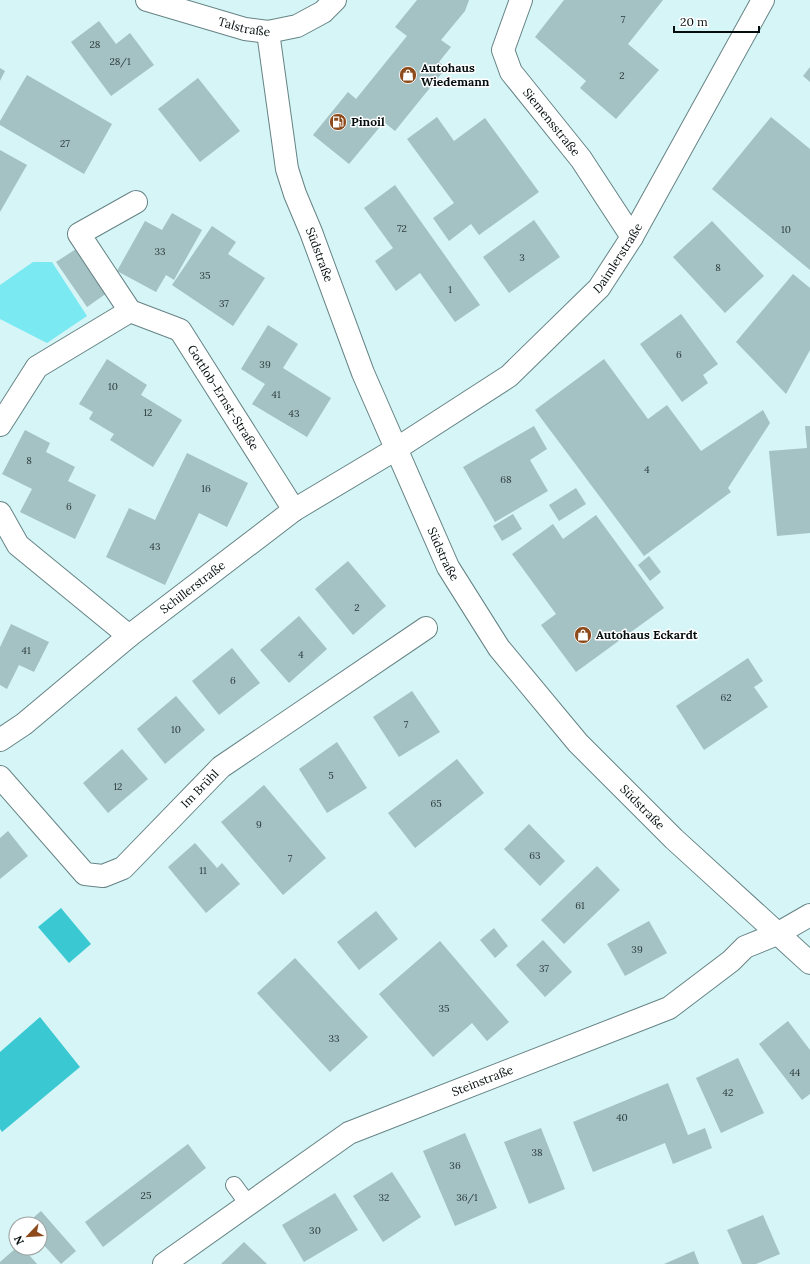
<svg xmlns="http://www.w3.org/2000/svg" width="810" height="1264" font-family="Lora,serif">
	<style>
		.green { fill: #7ae9f2 }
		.water { fill: #3ac9d3 }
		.building { fill: #a4c1c4 }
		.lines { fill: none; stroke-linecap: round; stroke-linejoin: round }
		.service-casing { stroke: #668385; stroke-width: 18 }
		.minor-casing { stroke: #668385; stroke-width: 24 }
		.tertiary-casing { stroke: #668385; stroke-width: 24 }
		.service { stroke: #fff; stroke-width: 16 }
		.minor { stroke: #fff; stroke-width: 22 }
		.tertiary { stroke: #fff; stroke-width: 22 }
		.labels { text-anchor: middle; stroke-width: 3; stroke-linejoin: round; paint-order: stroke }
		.number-label { font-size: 10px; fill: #2c3b3c }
		.street-label { font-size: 12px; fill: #040e0e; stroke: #fff }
		.poi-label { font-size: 12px; font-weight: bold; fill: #040e0e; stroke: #fff; text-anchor: start }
	</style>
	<rect width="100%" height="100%" fill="#d6f5f7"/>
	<path class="green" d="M33 262H52L87 316 47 343 0 319V285Z"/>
	<g class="water">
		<path d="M61 908 91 944 69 963 38 927Z"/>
		<path d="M40 1017 80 1067 2 1132 0 1129V1052Z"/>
	</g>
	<g class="building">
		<path d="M417 0H469L465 11 441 40 451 47 439 62 446 68 395 131 384 122 349 164 313 135 348 92 356 99 407 36 395 27Z"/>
		<path d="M564 0H663L628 44 659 70 616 119 580 88 586 81 535 37Z"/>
		<path d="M99 21 116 44 130 33 154 65 111 96 71 42Z"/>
		<path d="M810 67V82L803 76Z"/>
		<path d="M0 68 5 71 0 81Z"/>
		<path d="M27 75 112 124 84 174 0 125V121Z"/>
		<path d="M198 78 240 131 200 162 158 109Z"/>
		<path d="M437 117 454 141 485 118 539 192 479 235 471 224 449 241 433 218 454 203 407 139Z"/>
		<path d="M771 117 810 149V270L712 189Z"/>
		<path d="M0 150 27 165 0 212Z"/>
		<path d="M395 185 480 305 455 322 420 273 396 291 375 261 393 248 364 208Z"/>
		<path d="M172 213 202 230 174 280 166 275 156 292 117 271 145 221 162 230Z"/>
		<path d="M534 220 560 257 509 293 483 257Z"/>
		<path d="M712 221 764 276 725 313 673 257Z"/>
		<path d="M212 226 236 242 228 254 265 278 233 326 172 285Z"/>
		<path d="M76 249 107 293 87 307 56 262Z"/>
		<path d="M793 274 810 288V350L786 394 736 342Z"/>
		<path d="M681 314 718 364 703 375 708 383 682 402 640 344Z"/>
		<path d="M268 325 298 344 283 368 331 398 307 437 252 404 265 384 241 369Z"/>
		<path d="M107 359 147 385 141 395 182 420 153 467 110 440 114 434 89 419 93 412 79 404Z"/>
		<path d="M604 359 648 419 667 405 701 451 763 410 770 423 728 488 731 492 644 556 535 410Z"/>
		<path d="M534 426 547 449 530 460 548 491 495 522 463 467Z"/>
		<path d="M805 426H810V533L777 536 769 451 807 448Z"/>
		<path d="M25 430 50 443 46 452 75 467 68 481 96 495 75 539 20 512 32 489 2 474Z"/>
		<path d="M187 453 248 483 227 527 199 513 165 585 106 557 129 508 155 520Z"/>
		<path d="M576 488 586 504 559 521 549 505Z"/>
		<path d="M513 514 522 529 502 541 493 526Z"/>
		<path d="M596 515 664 608 576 672 541 625 556 614 512 554 553 524 563 539Z"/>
		<path d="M649 556 661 572 650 581 638 565Z"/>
		<path d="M348 561 386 606 353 635 315 589Z"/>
		<path d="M299 616 327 649 289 683 260 650Z"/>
		<path d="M11 624 49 642 34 672 19 665 7 689 0 685V647Z"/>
		<path d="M232 648 260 683 219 715 192 681Z"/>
		<path d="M748 658 763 681 754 687 768 707 704 750 676 706Z"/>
		<path d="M412 691 440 732 399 757 373 717Z"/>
		<path d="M176 696 205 730 165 764 137 729Z"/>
		<path d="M337 742 367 788 327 813 299 769Z"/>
		<path d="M122 749 148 779 108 813 83 783Z"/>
		<path d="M457 759 484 793 415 848 388 813Z"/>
		<path d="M264 785 326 858 283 895 221 822Z"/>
		<path d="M529 824 565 861 540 886 504 849Z"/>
		<path d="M8 831 28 856 0 879V838Z"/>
		<path d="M195 843 217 868 222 863 240 884 206 913 168 867Z"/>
		<path d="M597 866 620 890 564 944 541 920Z"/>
		<path d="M376 911 398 939 359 970 337 942Z"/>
		<path d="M649 921 667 953 625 976 607 944Z"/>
		<path d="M494 928 508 946 495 958 480 940Z"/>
		<path d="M543 940 572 972 545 997 516 965Z"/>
		<path d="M440 941 509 1022 487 1041 472 1023 433 1057 379 994Z"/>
		<path d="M295 958 368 1037 330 1072 257 993Z"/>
		<path d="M788 1021 810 1050V1094L802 1100 759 1044Z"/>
		<path d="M738 1058 764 1113 721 1133 696 1078Z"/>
		<path d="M668 1083 688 1135 705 1128 712 1148 673 1164 665 1143 593 1172 573 1122Z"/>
		<path d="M541 1128 565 1189 529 1204 504 1142Z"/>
		<path d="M465 1133 497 1208 455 1226 423 1151Z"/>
		<path d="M188 1144 206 1168 103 1247 85 1222Z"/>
		<path d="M392 1172 421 1217 383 1242 353 1196Z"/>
		<path d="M335 1193 358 1230 304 1262 282 1225Z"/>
		<path d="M41 1211 76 1251 61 1264 40 1241V1224H26Z"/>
		<path d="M763 1215 780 1254 756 1264H742L727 1230Z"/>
		<path d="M244 1242 267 1264H221Z"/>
		<path d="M16 1248H23L37 1264H0V1262Z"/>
		<path d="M694 1251 699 1264H664Z"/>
	</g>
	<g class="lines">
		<defs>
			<path id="service" d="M234 1185 248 1204"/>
			<g id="minor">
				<path id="s1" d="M521 0 503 50 511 72 581 159 632 237"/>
				<path d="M130 311 79 234 136 202"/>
				<path id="s2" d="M0 425 37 367 130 311 180 330 294 510"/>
				<path d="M0 513 18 545 129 636"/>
				<path id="s3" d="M0 740 24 724 129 636 294 510 396 449 509 376 599 288 632 237 763 0"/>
				<path id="s4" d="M0 777 85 874 103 876 123 868 221 767 426 628"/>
				<path id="s5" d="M164 1264 349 1133 669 1008 731 961 745 947 777 934 810 915"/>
			</g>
			<g id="tertiary">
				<path id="s6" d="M147 0 245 29 268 32 297 26 323 12 335 0"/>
				<path id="s7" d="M268 32 287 169 295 194 311 232 363 373 448 567 499 648 578 743 674 839 810 963"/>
			</g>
		</defs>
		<use href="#service" class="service-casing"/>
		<use href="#minor" class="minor-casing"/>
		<use href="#tertiary" class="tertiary-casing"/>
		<use href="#service" class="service"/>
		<use href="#minor" class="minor"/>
		<use href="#tertiary" class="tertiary"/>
	</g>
	<defs>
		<symbol id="shop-disc" viewBox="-11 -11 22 22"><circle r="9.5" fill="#8d4a1a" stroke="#fff"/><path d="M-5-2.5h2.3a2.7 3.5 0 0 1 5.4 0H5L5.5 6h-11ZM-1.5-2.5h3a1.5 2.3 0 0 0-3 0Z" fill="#fff"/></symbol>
		<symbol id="fuel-disc" viewBox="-11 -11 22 22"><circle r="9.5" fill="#8d4a1a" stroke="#fff"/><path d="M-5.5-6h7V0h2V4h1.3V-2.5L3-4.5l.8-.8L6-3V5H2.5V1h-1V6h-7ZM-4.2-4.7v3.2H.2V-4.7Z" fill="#fff"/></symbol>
	</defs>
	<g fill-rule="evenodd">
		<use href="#shop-disc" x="398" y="65" width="20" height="20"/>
		<use href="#fuel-disc" x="328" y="112" width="20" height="20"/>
		<use href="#shop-disc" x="573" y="625" width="20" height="20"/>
	</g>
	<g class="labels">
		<g class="number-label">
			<text x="623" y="23">7</text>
			<text x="95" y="48">28</text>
			<text x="120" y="65">28/1</text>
			<text x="622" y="79">2</text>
			<text x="65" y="147">27</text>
			<text x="402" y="232">72</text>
			<text x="786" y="233">10</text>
			<text x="160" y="255">33</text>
			<text x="522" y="261">3</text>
			<text x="718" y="271">8</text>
			<text x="205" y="279">35</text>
			<text x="450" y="293">1</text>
			<text x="224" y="307">37</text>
			<text x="679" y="358">6</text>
			<text x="265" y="368">39</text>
			<text x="113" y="390">10</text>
			<text x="276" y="398">41</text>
			<text x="148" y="416">12</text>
			<text x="294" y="417">43</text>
			<text x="29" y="464">8</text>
			<text x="647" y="473">4</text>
			<text x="506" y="483">68</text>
			<text x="206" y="492">16</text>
			<text x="69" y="510">6</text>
			<text x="155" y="550">43</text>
			<text x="357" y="611">2</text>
			<text x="26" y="654">41</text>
			<text x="301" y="658">4</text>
			<text x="233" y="684">6</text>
			<text x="726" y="701">62</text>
			<text x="406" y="728">7</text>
			<text x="176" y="733">10</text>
			<text x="331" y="779">5</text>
			<text x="118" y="790">12</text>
			<text x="436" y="807">65</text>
			<text x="259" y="828">9</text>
			<text x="535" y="859">63</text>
			<text x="290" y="862">7</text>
			<text x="203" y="874">11</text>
			<text x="580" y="909">61</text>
			<text x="637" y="953">39</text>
			<text x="544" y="972">37</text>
			<text x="444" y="1012">35</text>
			<text x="334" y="1042">33</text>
			<text x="795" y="1076">44</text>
			<text x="728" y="1096">42</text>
			<text x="622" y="1121">40</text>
			<text x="537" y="1156">38</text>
			<text x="455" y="1169">36</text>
			<text x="146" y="1199">25</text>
			<text x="384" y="1201">32</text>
			<text x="467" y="1201">36/1</text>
			<text x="315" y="1234">30</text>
		</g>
		<g class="street-label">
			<text dy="4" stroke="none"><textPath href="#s6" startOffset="101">Talstraße</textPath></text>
			<text dy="4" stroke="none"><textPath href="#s1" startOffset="141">Siemensstraße</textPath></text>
			<text dy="4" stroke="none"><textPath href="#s7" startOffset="230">Südstraße</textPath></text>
			<text dy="4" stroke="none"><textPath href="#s3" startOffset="788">Daimlerstraße</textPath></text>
			<text dy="4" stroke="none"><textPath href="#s2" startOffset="311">Gottlob-Ernst-Straße</textPath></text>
			<text dy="4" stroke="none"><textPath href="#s7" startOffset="554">Südstraße</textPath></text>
			<text dy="4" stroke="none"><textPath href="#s3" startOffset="246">Schillerstraße</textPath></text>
			<text dy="4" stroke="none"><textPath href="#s4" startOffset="279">Im Brühl</textPath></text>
			<text dy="4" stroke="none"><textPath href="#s7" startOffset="878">Südstraße</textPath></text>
			<text dy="4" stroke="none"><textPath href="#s5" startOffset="370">Steinstraße</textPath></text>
		</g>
		<g class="poi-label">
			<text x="421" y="72">Autohaus<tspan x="421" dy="14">Wiedemann</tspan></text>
			<text x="351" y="126">Pinoil</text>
			<text x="596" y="639">Autohaus Eckardt</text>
		</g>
	</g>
	<g transform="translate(28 1236) rotate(245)"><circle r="19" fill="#ffffff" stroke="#9b9f9f"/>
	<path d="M0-3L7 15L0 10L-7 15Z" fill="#8d4a1a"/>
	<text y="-6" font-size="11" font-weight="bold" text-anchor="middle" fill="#040e0e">N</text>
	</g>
	<path d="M674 26v6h85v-6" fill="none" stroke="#040e0e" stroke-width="2"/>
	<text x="680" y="26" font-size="12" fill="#040e0e" stroke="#ffffff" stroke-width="3" paint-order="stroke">20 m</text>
</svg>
